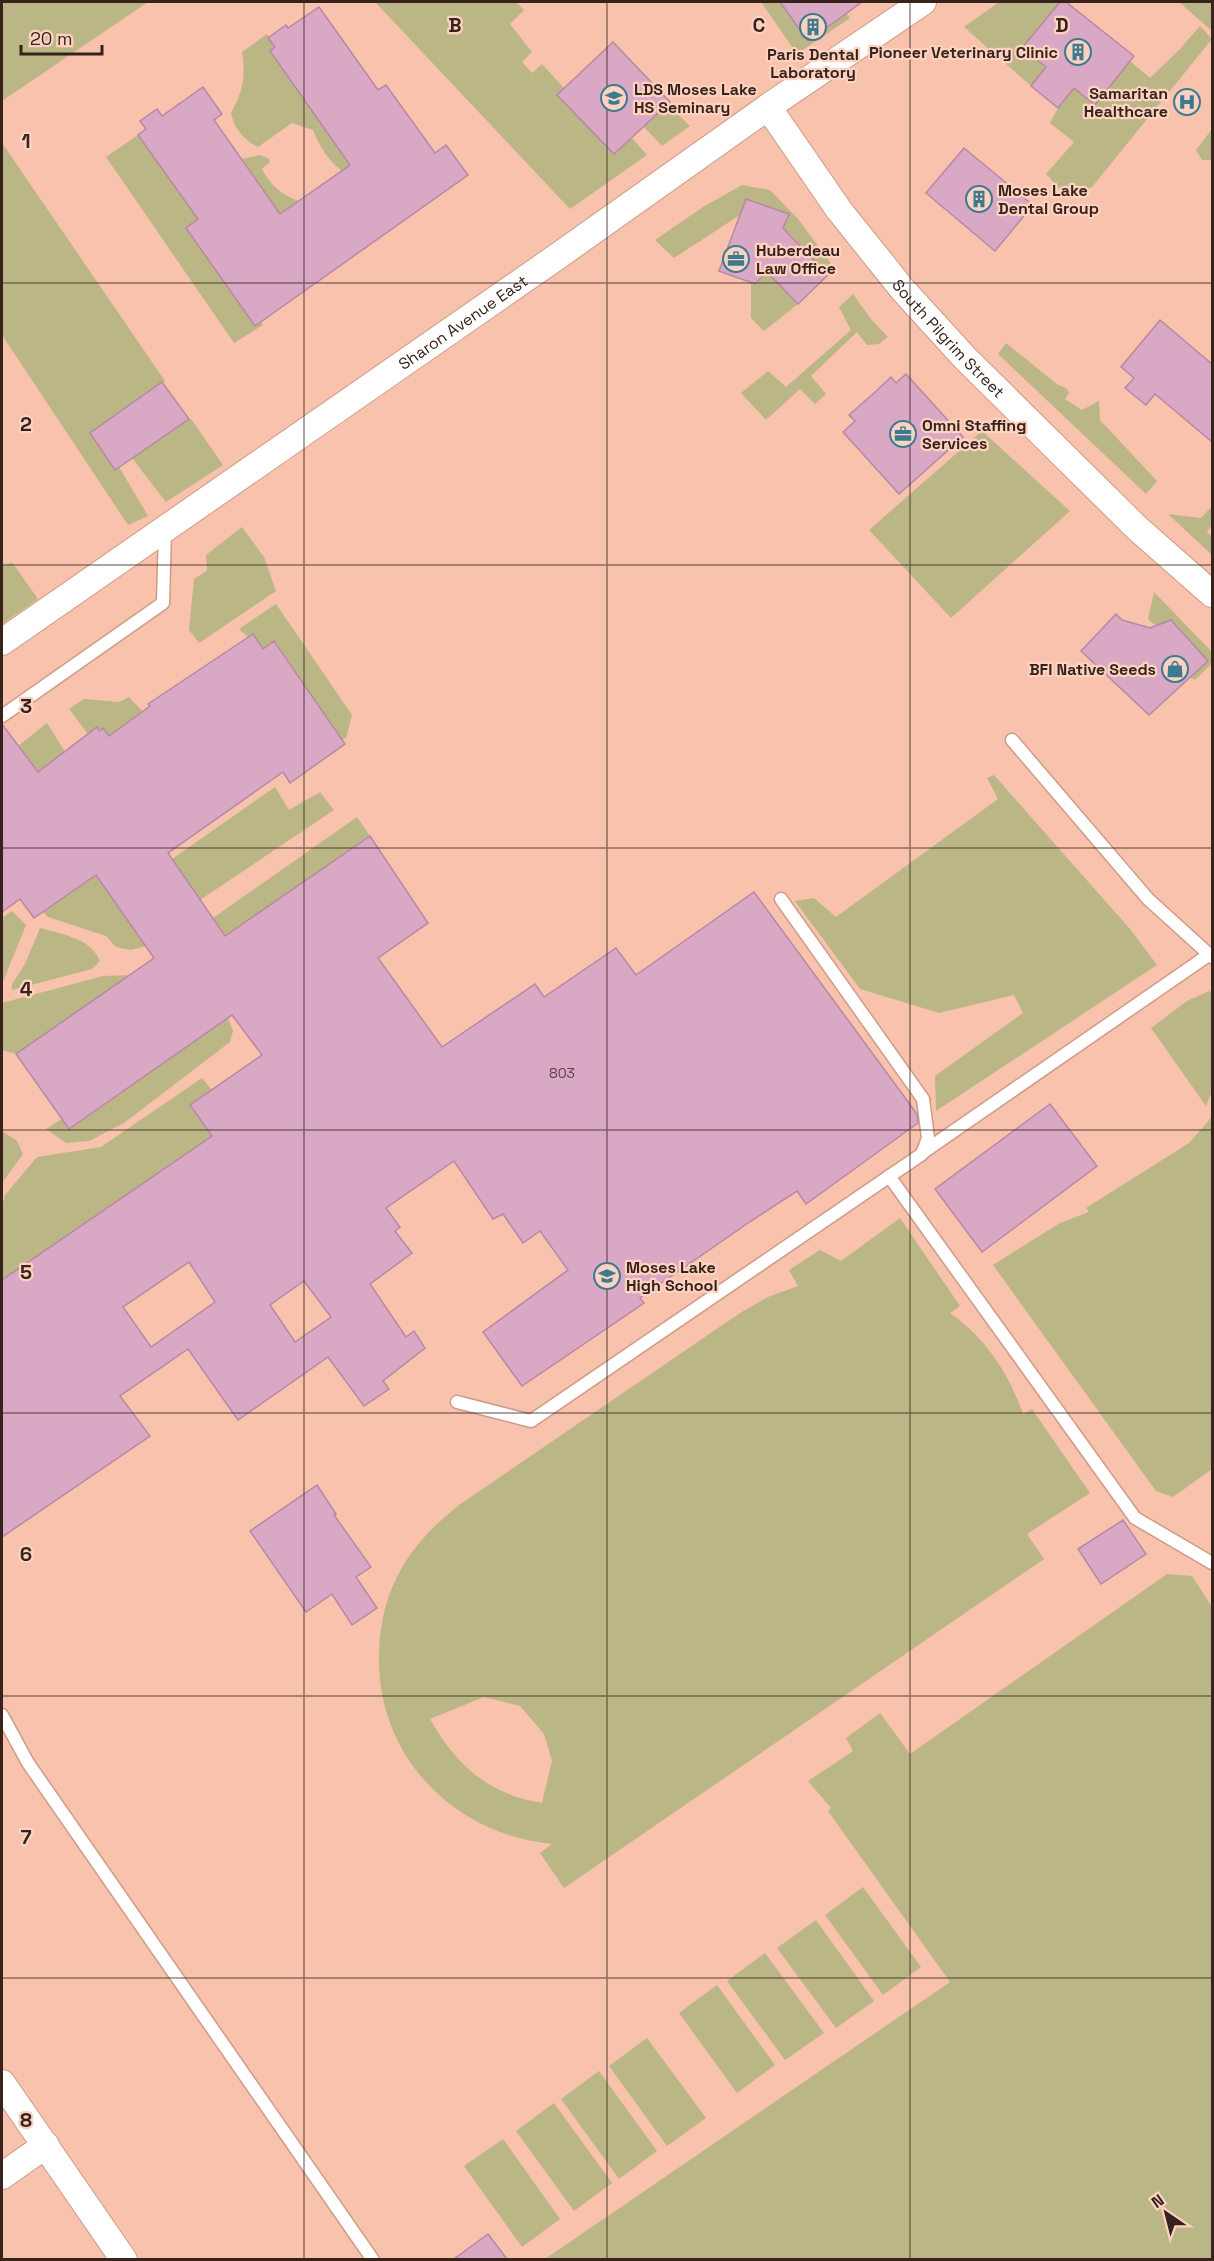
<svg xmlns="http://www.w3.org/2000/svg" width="1214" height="2261" font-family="'Space Grotesk',sans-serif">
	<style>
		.green { fill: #bbb685; fill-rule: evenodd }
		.building { fill: #d9a8c5; stroke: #b788a4; stroke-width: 1.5; fill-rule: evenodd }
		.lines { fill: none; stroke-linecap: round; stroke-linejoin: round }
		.service-casing { stroke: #ce9b87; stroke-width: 15 }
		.minor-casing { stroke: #ce9b87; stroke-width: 28 }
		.service { stroke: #fff; stroke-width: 12 }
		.minor { stroke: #fff; stroke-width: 26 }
		.grid { fill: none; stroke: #37231b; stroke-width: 1.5; stroke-opacity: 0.55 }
		.labels { text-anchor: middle; stroke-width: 4.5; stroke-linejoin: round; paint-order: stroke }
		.number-label { font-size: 14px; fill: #604446 }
		.poi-label { font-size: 16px; font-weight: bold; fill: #37231b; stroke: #fed2c1; text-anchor: start }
		.street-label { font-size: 16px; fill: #37231b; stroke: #fed2c1 }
		.grid-label { font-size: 20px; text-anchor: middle; font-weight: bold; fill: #37231b; stroke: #fed2c1; stroke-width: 4.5; stroke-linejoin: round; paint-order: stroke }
	</style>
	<rect width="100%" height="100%" fill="#f8c2ad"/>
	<g class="green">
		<path d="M2 2H148L2 101Z"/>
		<path d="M375 2H516L524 10 510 24 532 52 522 62 532 73 542 64 564 88 557 95 614 154 632 138 647 155 570 209Z"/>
		<path d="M761 2H780L808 40 846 13 850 18 797 54Z"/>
		<path d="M999 2H1060L1023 48 1046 67 1031 86 964 27Z"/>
		<path d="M1179 2H1212V31Z"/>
		<path d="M1200 26 1212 39 1092 187 1067 197 1046 174 1074 142 1050 123 1058 108 1074 88 1095 105 1130 61 1150 78 1180 49Z"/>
		<path d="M267 34 275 47 270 51 357 160 342 171C327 159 320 147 313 130L292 123 258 147C243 139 235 130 231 113 243 91 246 77 242 52Z"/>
		<path d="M667 104 690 126 662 146 644 127Z"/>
		<path d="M1212 129V160H1202L1196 150Z"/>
		<path d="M138 135 198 219 186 228 263 325 234 343 106 157Z"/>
		<path d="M2 143 165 381 90 433 115 469 119 467 148 516 128 525 2 335Z"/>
		<path d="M259 155 268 158 270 162 262 169C271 186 281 194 298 201L280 214 242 159Z"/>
		<path d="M742 185 770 190 798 219 835 269 828 275 789 233 780 237 788 214 746 199 740 215 674 258 655 240 703 207Z"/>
		<path d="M767 272 798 304 764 331 751 318V282L756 284Z"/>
		<path d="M853 294 871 319 888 337 879 344 867 345 857 332 811 376 826 394 815 404 800 389 766 420 741 393 768 371 786 387 851 330 839 307Z"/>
		<path d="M1006 343 1058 385 1066 388 1069 393 1065 399 1082 410 1099 401 1100 420 1157 481 1146 494 998 354Z"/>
		<path d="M189 419H191L223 465 166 502 132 458Z"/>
		<path d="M982 431 1070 511 951 618 869 530Z"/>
		<path d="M1212 506V525L1207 532 1212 537V555L1168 514 1201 518Z"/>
		<path d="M242 527 264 557 276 591 199 643 189 630 194 579 207 571 206 555Z"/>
		<path d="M2 562 5 566 12 562 38 599 2 624Z"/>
		<path d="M1154 592 1212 652V663L1195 680 1191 677 1208 661 1171 620 1161 630 1148 619Z"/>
		<path d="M276 604 352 715 346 738 342 740 275 641 263 649 253 634 248 637 239 629Z"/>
		<path d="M129 697 146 715 109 736 97 727 88 734 69 709 84 699 119 702Z"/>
		<path d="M47 723 70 760 44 778 18 746Z"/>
		<path d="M994 775 1130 929 1157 965 936 1111 935 1076 1023 1013 1014 995 939 1013 860 989 795 901 814 898 836 917 998 799 987 778Z"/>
		<path d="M275 787 289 810 320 792 334 810 200 900 172 859Z"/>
		<path d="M357 817 370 836 225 936 213 918Z"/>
		<path d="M96 875 146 946 131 950 116 947 106 936 48 917 43 912Z"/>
		<path d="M12 911 26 925 2 984V918Z"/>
		<path d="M40 928C61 934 91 938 100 961L92 969 12 990V984L25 964Z"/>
		<path d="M131 975 16 1054 2 1050V1003L103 976Z"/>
		<path d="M1209 991 1212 993V1091L1206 1106 1151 1028 1187 1001Z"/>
		<path d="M228 1018 233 1031 230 1042 124 1123 89 1141 66 1143 46 1129 62 1119 70 1129Z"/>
		<path d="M202 1078 212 1090 190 1106 212 1136 2 1280V1205L5 1195 37 1157 101 1147Z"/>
		<path d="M1212 1117V1469L1173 1497 1156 1491 993 1265 1060 1223 1089 1212 1086 1208 1189 1143Z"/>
		<path d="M2 1131 17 1141 23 1154 2 1183Z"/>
		<path d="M900 1218 960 1306 950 1313C986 1338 1009 1374 1023 1414L1032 1409 1090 1493 1027 1534 1044 1559 564 1888 540 1853 552 1844C453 1834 377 1756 379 1656 379 1629 385 1600 397 1577 412 1547 433 1526 459 1505L740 1313 768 1297 798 1286 789 1270 820 1250 841 1261ZM484 1697 520 1706 544 1734 552 1761 542 1803C488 1794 456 1765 430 1719Z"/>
		<path d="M1167 1574 1192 1576 1212 1607V2259H545L950 1982 828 1811 831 1808 808 1781 853 1751 846 1738 880 1713 910 1754Z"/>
		<path d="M863 1887 921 1967 883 1995 825 1915Z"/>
		<path d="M816 1920 874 2001 836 2028 777 1948Z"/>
		<path d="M765 1953 824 2033 785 2060 727 1981Z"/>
		<path d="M717 1985 775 2065 737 2093 679 2013Z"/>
		<path d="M647 2038 706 2118 667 2146 609 2066Z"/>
		<path d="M599 2071 657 2151 619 2179 561 2099Z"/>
		<path d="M554 2103 612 2183 574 2211 516 2131Z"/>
		<path d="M503 2139 560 2219 522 2247 464 2166Z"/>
	</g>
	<g class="building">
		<path d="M780 2H862L808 41Z"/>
		<path d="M1060 2H1066L1134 56 1095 105 1074 88 1058 108 1031 86 1046 67 1022 48Z"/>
		<path d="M319 7 378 90 386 85 435 153 446 145 468 175 255 326 186 228 198 219 138 135 146 129 140 121 157 109 162 116 203 87 222 114 214 120 280 214 350 165 270 51 275 47 268 38 286 25 288 28Z"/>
		<path d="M613 42 670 102 614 154 557 95Z"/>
		<path d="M964 148 1033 205 995 251 926 193Z"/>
		<path d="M746 199 789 214 783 228 828 275 798 304 767 272 755 284 719 271Z"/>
		<path d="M1160 320 1212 364V442L1155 394 1146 405 1125 388 1134 378 1121 367Z"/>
		<path d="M906 374 963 437 899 494 843 432 855 421 849 415 874 393 891 377 896 383Z"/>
		<path d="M162 382 189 419 115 470 90 433Z"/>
		<path d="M1116 614 1122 620 1150 628 1171 620 1208 661 1149 715 1081 651Z"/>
		<path d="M253 634 263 649 274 641 345 744 290 783 283 772 168 853 225 936 370 836 428 923 378 958 442 1047 535 984 544 997 616 948 636 975 754 892 917 1114 918 1123 806 1204 797 1191 751 1221 640 1298 644 1303 522 1386 483 1332 568 1270 540 1231 523 1243 503 1214 493 1219 454 1161 386 1208 400 1227 395 1231 412 1253 370 1284 406 1337 414 1331 425 1348 383 1381 389 1389 364 1406 328 1357 238 1420 188 1349 120 1396 150 1436 2 1537V1280L212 1136 190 1105 262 1055 232 1015 69 1129 16 1054 154 958 96 875 34 918 20 899 2 912V724L38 772 97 727 99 731 103 728 109 736 150 706 148 704ZM189 1262 215 1302 151 1347 123 1307ZM304 1281 331 1317 295 1342 270 1305Z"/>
		<path d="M1050 1104 1097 1166 982 1252 935 1189Z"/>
		<path d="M317 1485 336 1514 334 1515 371 1567 356 1577 377 1608 352 1625 332 1594 306 1612 250 1531Z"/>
		<path d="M1123 1520 1146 1554 1101 1584 1078 1549Z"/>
		<path d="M488 2234 507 2259H454Z"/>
	</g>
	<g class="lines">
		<defs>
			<g id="service">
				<path d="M2 716 163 603 165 529"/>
				<path d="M1012 740 1148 899 1212 957"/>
				<path d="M922 1153 1210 954"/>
				<path d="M889 1176 1135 1518 1212 1563"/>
				<path d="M457 1402 531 1421 922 1154 928 1138 923 1099 781 899"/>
				<path d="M2 1715 28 1763 373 2260"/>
			</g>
			<g id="minor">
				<path id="s1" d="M768 107 839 210 903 290 965 358 1137 528 1212 594"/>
				<path id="s2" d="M2 642 558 256 768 107 923 2"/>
				<path d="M2 2083 124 2260"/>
				<path d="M2 2176 46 2145"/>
			</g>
		</defs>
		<use href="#service" class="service-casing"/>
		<use href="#minor" class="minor-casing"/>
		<use href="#service" class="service"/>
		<use href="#minor" class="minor"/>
	</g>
	<path class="grid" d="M304 2V2260M607 2V2260M910 2V2260M2 283H1212M2 565H1212M2 848H1212M2 1130H1212M2 1413H1212M2 1696H1212M2 1978H1212"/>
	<defs>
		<symbol id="building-ring" viewBox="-11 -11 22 22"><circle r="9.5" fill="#fed2c1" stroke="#3c7a90" stroke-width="1.5"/><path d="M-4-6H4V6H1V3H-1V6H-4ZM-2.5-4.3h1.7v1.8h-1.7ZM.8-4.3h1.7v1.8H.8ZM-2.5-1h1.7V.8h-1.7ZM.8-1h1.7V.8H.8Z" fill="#3c7a90"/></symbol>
		<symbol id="school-ring" viewBox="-11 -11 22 22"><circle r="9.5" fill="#fed2c1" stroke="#3c7a90" stroke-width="1.5"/><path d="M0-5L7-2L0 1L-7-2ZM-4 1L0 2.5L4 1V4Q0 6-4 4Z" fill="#3c7a90"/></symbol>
		<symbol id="hospital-ring" viewBox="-11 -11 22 22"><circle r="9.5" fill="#fed2c1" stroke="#3c7a90" stroke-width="1.5"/><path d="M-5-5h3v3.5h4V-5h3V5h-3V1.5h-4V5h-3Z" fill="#3c7a90"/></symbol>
		<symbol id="office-ring" viewBox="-11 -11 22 22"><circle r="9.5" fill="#fed2c1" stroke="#3c7a90" stroke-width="1.5"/><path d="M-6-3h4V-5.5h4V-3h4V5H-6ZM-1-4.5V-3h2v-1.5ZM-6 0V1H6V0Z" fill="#3c7a90"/></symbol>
		<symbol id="shop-ring" viewBox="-11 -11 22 22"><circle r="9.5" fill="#fed2c1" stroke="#3c7a90" stroke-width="1.5"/><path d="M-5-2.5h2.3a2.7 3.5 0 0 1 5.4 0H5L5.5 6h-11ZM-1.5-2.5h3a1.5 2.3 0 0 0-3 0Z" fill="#3c7a90"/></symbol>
	</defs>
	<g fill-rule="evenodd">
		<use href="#building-ring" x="798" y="12" width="30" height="30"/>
		<use href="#building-ring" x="1063" y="37" width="30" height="30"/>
		<use href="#school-ring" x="599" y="83" width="30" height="30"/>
		<use href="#hospital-ring" x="1172" y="87" width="30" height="30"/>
		<use href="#building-ring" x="964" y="184" width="30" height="30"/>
		<use href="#office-ring" x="721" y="244" width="30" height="30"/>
		<use href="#office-ring" x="888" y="419" width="30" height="30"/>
		<use href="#shop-ring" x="1160" y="654" width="30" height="30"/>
		<use href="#school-ring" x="592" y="1261" width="30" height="30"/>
	</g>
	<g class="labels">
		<g class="number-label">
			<text x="562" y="1078">803</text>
		</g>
		<g class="poi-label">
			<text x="1058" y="58" text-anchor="end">Pioneer Veterinary Clinic</text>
			<text x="813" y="60" text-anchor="middle">Paris Dental<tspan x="813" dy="18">Laboratory</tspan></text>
			<text x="634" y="95">LDS Moses Lake<tspan x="634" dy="18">HS Seminary</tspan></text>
			<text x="1168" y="99" text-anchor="end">Samaritan<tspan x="1168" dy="18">Healthcare</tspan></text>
			<text x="998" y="196">Moses Lake<tspan x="998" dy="18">Dental Group</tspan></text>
			<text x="756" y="256">Huberdeau<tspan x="756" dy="18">Law Office</tspan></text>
			<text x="922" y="431">Omni Staffing<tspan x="922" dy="18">Services</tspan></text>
			<text x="1156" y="675" text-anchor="end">BFI Native Seeds</text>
			<text x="626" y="1273">Moses Lake<tspan x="626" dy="18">High School</tspan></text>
		</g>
		<g class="street-label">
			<text dy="6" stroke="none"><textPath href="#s2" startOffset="561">Sharon Avenue East</textPath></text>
			<text dy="6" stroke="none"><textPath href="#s1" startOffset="294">South Pilgrim Street</textPath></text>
		</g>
	</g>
	<g class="grid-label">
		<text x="455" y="32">B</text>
		<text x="759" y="32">C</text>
		<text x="1062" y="32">D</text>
		<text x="26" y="148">1</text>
		<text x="26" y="431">2</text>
		<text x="26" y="713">3</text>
		<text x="26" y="996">4</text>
		<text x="26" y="1279">5</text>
		<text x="26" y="1561">6</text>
		<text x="26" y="1844">7</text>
		<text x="26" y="2127">8</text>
	</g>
	<rect width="1214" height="2261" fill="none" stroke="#37231b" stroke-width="6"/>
	<g transform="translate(1166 2213) rotate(325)" stroke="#fed2c1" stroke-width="4.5" paint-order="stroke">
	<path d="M0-4.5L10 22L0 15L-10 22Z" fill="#37231b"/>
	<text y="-9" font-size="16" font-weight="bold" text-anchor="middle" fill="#37231b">N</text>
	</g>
	<path d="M21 45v9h81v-9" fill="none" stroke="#37231b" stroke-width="3"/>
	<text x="30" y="45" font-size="18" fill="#37231b" stroke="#fed2c1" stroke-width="4.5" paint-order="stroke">20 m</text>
</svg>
